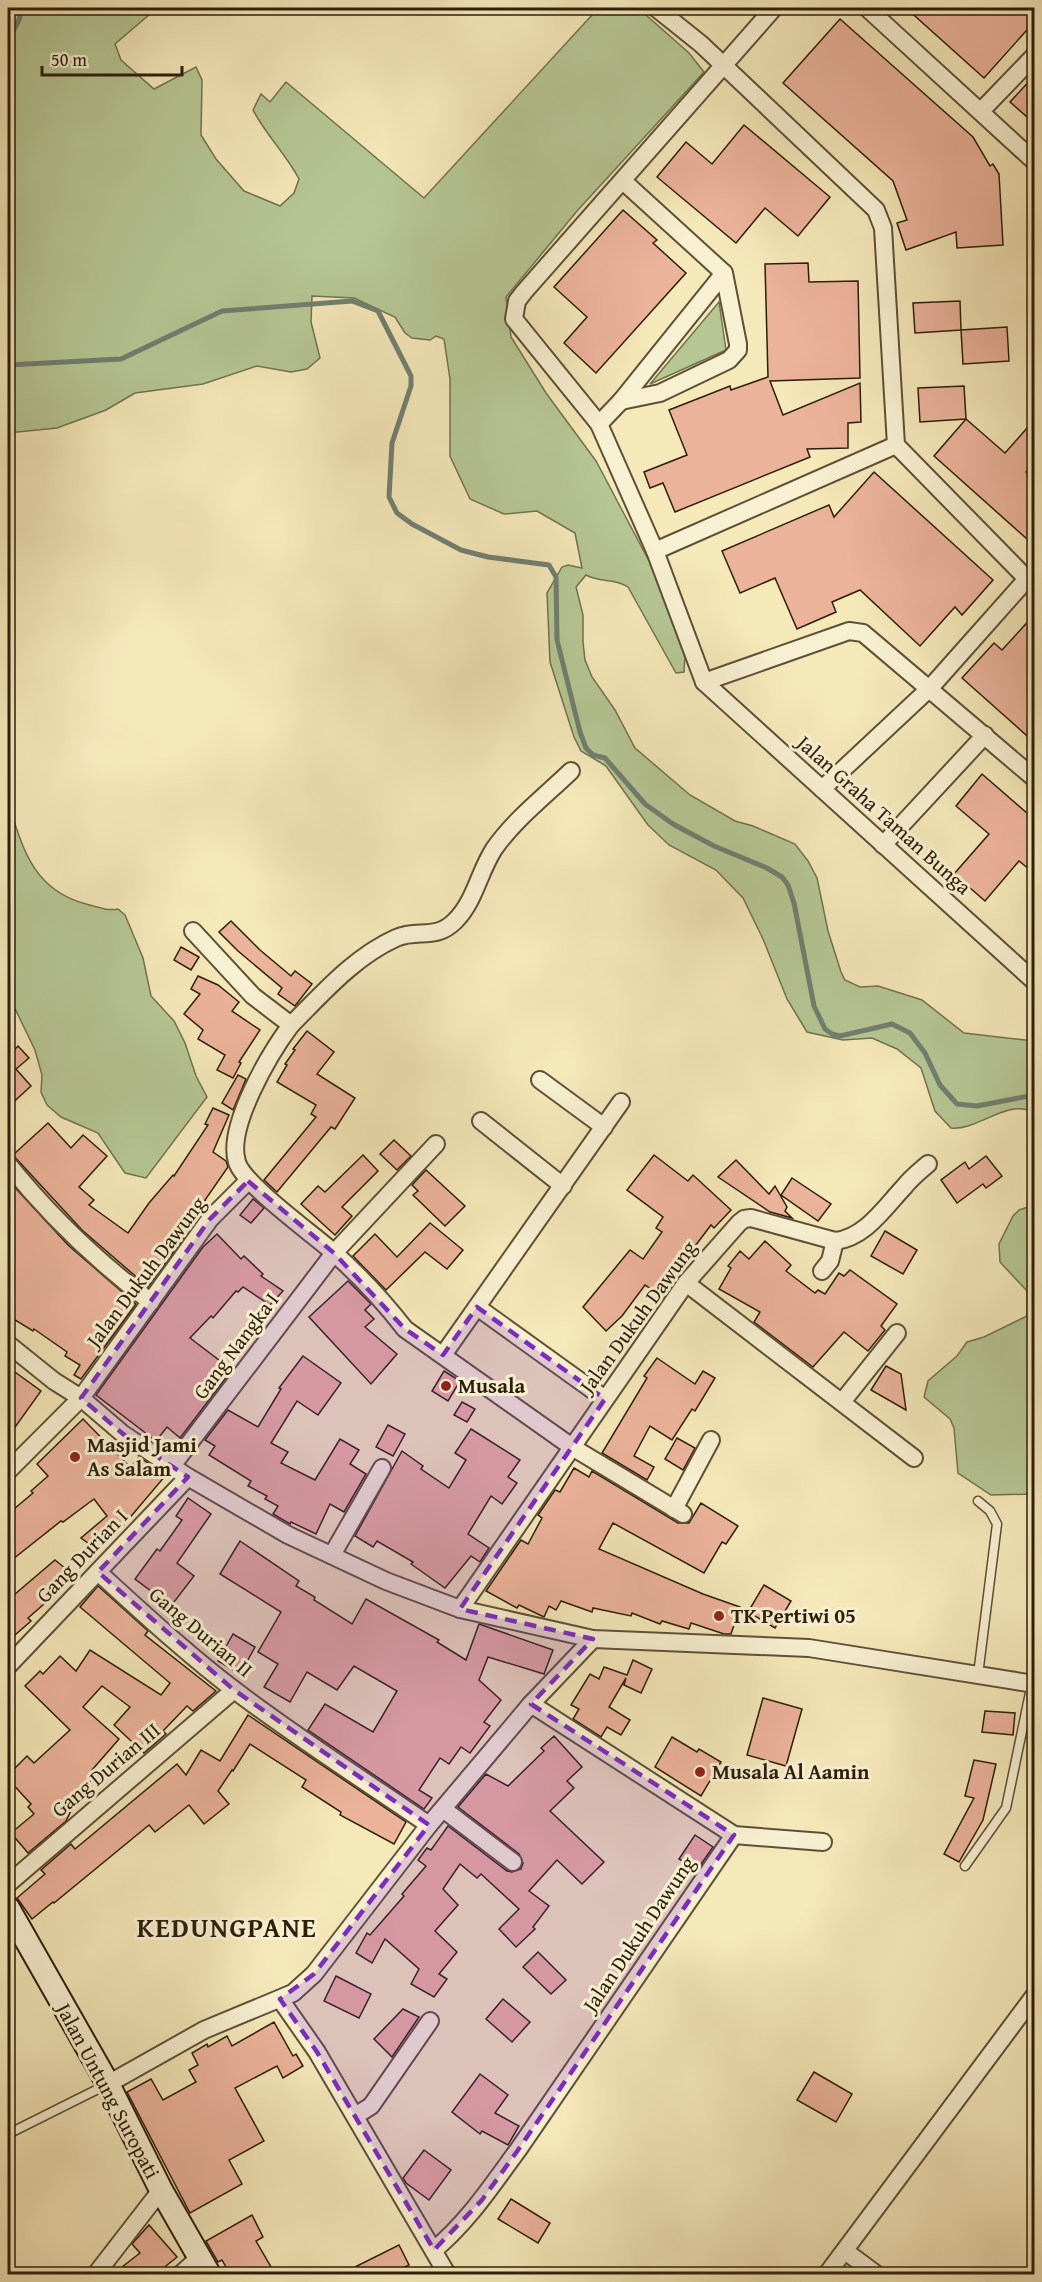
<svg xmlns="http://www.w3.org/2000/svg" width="1042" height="2282" font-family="'Gentium Book Plus',serif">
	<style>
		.green { fill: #b6c794; stroke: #71724f; stroke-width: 1.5 }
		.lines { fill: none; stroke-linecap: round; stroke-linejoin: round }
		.stream { stroke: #707f70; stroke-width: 5 }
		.building { fill: #ecb39b; stroke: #2c1e0a; stroke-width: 1.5 }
		.lane-casing { stroke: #5e5036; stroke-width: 11 }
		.street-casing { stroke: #5e5036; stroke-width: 20 }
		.secondary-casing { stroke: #2c1e0a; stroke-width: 26 }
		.lane { stroke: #f8f0d2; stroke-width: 8 }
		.street { stroke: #f8f0d2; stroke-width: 16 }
		.secondary { stroke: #f8f0d2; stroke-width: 22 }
		.marked { fill: #7b2cbf; fill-opacity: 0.2; stroke: #7b2cbf; stroke-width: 4.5; stroke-dasharray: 12 8; stroke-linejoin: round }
		.poi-dot { fill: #8f2418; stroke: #f8f0d2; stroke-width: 2 }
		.labels { text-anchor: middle; stroke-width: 6; stroke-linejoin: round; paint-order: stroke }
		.street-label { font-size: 21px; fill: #2c1e0a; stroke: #f8f0d2 }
		.poi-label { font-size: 21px; font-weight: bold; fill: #2c1e0a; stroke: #f8f0d2; text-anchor: start }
		.district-label { font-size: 27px; font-weight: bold; letter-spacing: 1.5px; fill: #2c1e0a; stroke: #f8f0d2 }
	</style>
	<rect width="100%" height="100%" fill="#f5e8b9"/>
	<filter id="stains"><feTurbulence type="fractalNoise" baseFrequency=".00333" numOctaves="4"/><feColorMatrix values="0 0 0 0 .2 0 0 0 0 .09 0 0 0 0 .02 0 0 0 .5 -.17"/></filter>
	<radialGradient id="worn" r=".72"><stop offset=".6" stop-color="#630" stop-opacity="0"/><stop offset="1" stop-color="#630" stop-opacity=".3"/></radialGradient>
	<g class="green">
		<path d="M8 8H157L115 44 121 60 154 89 196 67 202 80 201 135 216 159 244 191 280 206 294 193 299 179C286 154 266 135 253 110L261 94 270 102 286 82 424 198 592 15 584 8H638L689 53 704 72 577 211 506 297 511 337 546 393 596 461 658 578 685 655 684 672 676 673 628 587C615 578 600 583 586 575L576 587 583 615V642L585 660 592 677 615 710 635 748 690 795 735 821 753 826 795 844 808 861 817 878 828 931 841 972 845 980 860 987 878 986 922 1000 964 1033 1034 1041V1113C1009 1097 978 1131 951 1128L935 1111 921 1068 897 1049 872 1038 843 1040 807 1032 787 999 763 939 743 898 716 870 669 845 648 825 606 766 581 751 574 737 550 662 547 593 562 567 568 565 582 568 575 533 537 511 504 514 470 499 450 456V379L444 339 436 336 430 340 412 338 405 333 395 317 354 298 312 296 311 322 320 358 307 369 291 372 257 366 203 384 135 393 106 410 57 428 8 433Z"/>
		<path d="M719 302 726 350 650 384Z"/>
		<path d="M8 802C23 849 33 890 86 904 97 907 107 911 118 909L125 915 143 958 151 996 174 1021 185 1043 196 1076 207 1097 146 1178 125 1173 98 1133 61 1117 47 1105 41 1092 42 1075 35 1050 8 994Z"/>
		<path d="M1034 1205V1494L991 1495 958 1473 954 1428 950 1419 924 1397 928 1381 957 1356 967 1342 984 1337 1027 1316V1291L1000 1262 999 1244 1013 1216 1019 1210Z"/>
	</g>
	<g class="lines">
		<g class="stream">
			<path d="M8 41 19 20 22 8"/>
			<path d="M8 365 121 359 222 311 352 301 378 311 411 376V386L392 443 389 497 397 513 412 524 461 550 488 557 549 565 556 577 557 640 580 732 586 748 593 755 605 758 645 804 673 824 714 846 767 868 782 877 788 885 794 903 814 1006 825 1029 832 1034 840 1036 892 1024 910 1033 925 1053 940 1085 957 1104 977 1106 1034 1095"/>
		</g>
	</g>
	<g class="building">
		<path d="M906 8H1026L1035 15V21L984 78Z"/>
		<path d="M840 19 973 137 990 166 993 164 999 174 1003 245 957 248 956 232 906 250 897 223 907 220 893 181 783 83Z"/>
		<path d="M1035 75V124L1010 102Z"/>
		<path d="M744 125 830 197 798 236 765 208 736 243 657 177 686 142 712 164Z"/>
		<path d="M623 210 657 240 653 243 686 273 596 373 564 343 587 317 554 287Z"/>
		<path d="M808 263 809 282 858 281 860 378 770 381 783 415 860 383 861 422 848 423V448L807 449 810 457 675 512 663 483 650 488 644 472 687 455 669 410 730 386 731 390 768 377 765 264Z"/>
		<path d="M960 301 961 330 915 333 913 303Z"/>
		<path d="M1007 327 1009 361 963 364 961 330Z"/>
		<path d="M964 386 966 419 920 422 918 388Z"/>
		<path d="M966 419 1005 453 1035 419V463L1026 472 1035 480V531L1027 539 934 456Z"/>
		<path d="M874 472 993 580 962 615 955 607 920 646 860 590 832 602 836 612 797 629 775 578 740 593 722 551 829 505 834 517Z"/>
		<path d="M1035 614V743L962 678 994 643 1002 650Z"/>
		<path d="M982 774 1035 820V874L1019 861 985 901 954 874 989 834 956 806Z"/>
		<path d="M231 921 260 950 291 976 295 971 312 984 295 1006 278 994 282 988 238 951 219 932Z"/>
		<path d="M181 947 199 957 191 970 174 960Z"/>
		<path d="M198 976 218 985 239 1002 232 1011 260 1030 239 1062 241 1063 233 1078 217 1070 225 1055 198 1039 203 1030 184 1014 200 994 191 989Z"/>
		<path d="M307 1031 334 1052 317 1074 355 1098 335 1129 331 1127 277 1192 264 1180 316 1117 311 1114 316 1105 277 1082 287 1065 285 1064 295 1050 293 1049Z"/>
		<path d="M18 1046 29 1058 16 1069 31 1086 8 1107V1056Z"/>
		<path d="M238 1075 246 1079 233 1110 222 1103Z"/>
		<path d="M213 1108 229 1115 213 1152 226 1161 228 1167 205 1200 206 1202 182 1232 186 1235 148 1287 82 1230 13 1155 48 1123 71 1148 83 1135 107 1156 79 1187 94 1200 89 1205 128 1233 149 1203 173 1175 174 1176 208 1125 205 1124Z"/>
		<path d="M394 1140 411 1156 397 1170 380 1154Z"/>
		<path d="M363 1155 378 1171 342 1207 352 1216 335 1235 301 1204 318 1186 325 1192Z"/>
		<path d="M654 1155 688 1181 693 1175 731 1210 714 1228 711 1225 659 1294 645 1285 622 1316 606 1331 583 1307 630 1250 643 1259 662 1232 656 1228 663 1217 627 1190Z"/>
		<path d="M986 1156 1002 1176 986 1188 983 1184 957 1203 941 1180 965 1162 969 1169Z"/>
		<path d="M736 1160 769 1194 775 1186 787 1207 785 1211 792 1218 770 1212 718 1177Z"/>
		<path d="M426 1170 465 1206 445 1226 413 1195 418 1191 412 1185Z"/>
		<path d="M792 1178 831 1204 818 1221 781 1195Z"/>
		<path d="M8 1180 68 1245 136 1304 81 1379 74 1375 80 1365 65 1356 67 1352 34 1329 33 1331 15 1320 8 1314Z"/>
		<path d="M253 1199 264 1208 251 1223 240 1215Z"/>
		<path d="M430 1223 463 1250 447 1269 425 1252 386 1290 353 1256 375 1234 397 1257Z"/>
		<path d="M885 1231 917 1250 903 1274 871 1256Z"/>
		<path d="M217 1234 241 1259 244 1256 263 1274 261 1276 283 1291 270 1305 243 1287 238 1292 236 1291 213 1318 211 1316 190 1338 232 1370 180 1438 167 1427 156 1441 96 1395 203 1247Z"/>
		<path d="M765 1241 791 1265 786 1271 815 1293 818 1290 825 1294 839 1273 844 1276 850 1270 897 1304 881 1326 885 1330 868 1351 844 1332 813 1367 754 1322 760 1312 719 1289 731 1268 728 1266 740 1251 749 1259Z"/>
		<path d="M348 1281 371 1304 365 1310 374 1319 365 1327 397 1354 371 1384 309 1317Z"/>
		<path d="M303 1356 341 1383 318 1415 297 1401 271 1443 288 1452 281 1463 315 1480 340 1439 359 1450 350 1464 366 1474 344 1512 330 1504 316 1534 291 1522 290 1524 273 1514 278 1506 265 1499 267 1496 248 1486 251 1481 209 1455 215 1446 205 1440 228 1410 258 1427 281 1389 279 1388Z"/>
		<path d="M657 1358 695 1384 703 1371 715 1378 695 1411 692 1409 672 1440 650 1426 634 1456 654 1467 647 1480 602 1453 647 1378 644 1376Z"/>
		<path d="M886 1366 901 1374 906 1410 871 1390Z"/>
		<path d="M8 1367 41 1391 8 1437Z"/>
		<path d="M444 1371 460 1381 448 1401 432 1391Z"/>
		<path d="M462 1402 475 1409 467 1422 454 1415Z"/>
		<path d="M83 1419 130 1467 139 1457 166 1475 116 1534 112 1531 96 1549 81 1538 107 1516 94 1499 63 1522 61 1521 8 1563V1514L33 1493 31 1491 48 1476 37 1464Z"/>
		<path d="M388 1425 405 1434 393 1456 376 1447Z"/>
		<path d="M471 1429 520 1460 508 1477 517 1483 502 1504 491 1496 468 1534 489 1548 480 1562 471 1556 445 1588 411 1564 413 1562 377 1541 373 1547 355 1536 402 1451 423 1466 421 1469 449 1488 466 1460 455 1453Z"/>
		<path d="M677 1438 695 1448 683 1470 665 1459Z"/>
		<path d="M574 1468 589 1477 592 1471 678 1523H689L701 1503 738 1526 726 1544 722 1542 704 1573 613 1523 599 1549 703 1594 740 1607 731 1634H724L691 1623 689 1629 662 1621 660 1624 632 1613 631 1616 593 1608 592 1612 561 1601 556 1610 549 1606 544 1617 519 1605 517 1608 486 1591 521 1540 528 1544 542 1518 538 1515 555 1490 560 1492Z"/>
		<path d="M188 1498 211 1514 177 1563 194 1576 171 1606 135 1579 157 1549 160 1551 182 1520 176 1516Z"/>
		<path d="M240 1541 299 1581 296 1586 315 1597 314 1600 352 1624 366 1599 439 1640 437 1642 466 1660 479 1624 553 1650 544 1674 488 1657 479 1680 501 1700 484 1722 490 1726 470 1753 461 1747 449 1764 440 1758 419 1790 432 1798 424 1809 308 1730 325 1704 373 1732 397 1691 354 1666 337 1690 307 1672 290 1702 264 1687 278 1664 258 1652 281 1612 220 1574Z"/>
		<path d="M55 1560 71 1573 59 1588 60 1590 28 1618 31 1621 15 1635 8 1627V1600Z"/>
		<path d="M764 1585 791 1601 775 1628 748 1612Z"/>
		<path d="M98 1586 148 1631 145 1635 216 1691 193 1711 187 1706 163 1731 166 1734 144 1753 114 1725 130 1707 102 1686 83 1707 119 1739 92 1770 97 1775 81 1790 66 1821 28 1853 11 1833 34 1814 28 1807 31 1804 8 1779V1775L27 1756 34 1763 70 1730 25 1686 40 1671 43 1674 60 1656 76 1671 90 1650 161 1695 170 1683 80 1607Z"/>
		<path d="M233 1634 255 1647 240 1674 218 1661Z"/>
		<path d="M633 1660 652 1669 641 1693 624 1685 626 1678 609 1707 630 1720 621 1735 607 1727 601 1737 573 1719 579 1709 571 1705 590 1674 599 1679 604 1667 627 1675Z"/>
		<path d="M763 1698 802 1709 786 1766 747 1755Z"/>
		<path d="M985 1711 1015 1713 1013 1735 982 1732Z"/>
		<path d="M248 1715 406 1822 394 1844 340 1815 341 1812 302 1787 306 1780 250 1744 233 1771 232 1770 218 1791 229 1804 204 1824 189 1805 155 1832 149 1825 54 1903 53 1902 32 1919 17 1898 45 1874 41 1870 71 1844 75 1849 177 1764 186 1775 201 1750 220 1761Z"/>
		<path d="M554 1736 582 1767 567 1781 574 1788 550 1811 604 1862 582 1884 557 1860 529 1891 549 1906 533 1927 535 1929 516 1947 499 1929 519 1909 481 1874 477 1878 460 1864 443 1889 458 1905 435 1931 457 1952 439 1974 447 1979 434 1997 411 1984 419 1969 385 1939 372 1963 356 1953 367 1933 370 1935 404 1896 402 1894 426 1866 418 1860 427 1848 431 1850 448 1826 507 1871 512 1872 521 1869 523 1863 519 1854 458 1807 486 1774 508 1786 544 1751 541 1748Z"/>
		<path d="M672 1737 697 1752 699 1749 721 1762 701 1796 655 1767Z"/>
		<path d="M974 1760 996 1764 983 1820 959 1862 944 1854 974 1798 965 1796Z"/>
		<path d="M695 1835 713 1847 697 1870 679 1859Z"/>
		<path d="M538 1952 566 1980 551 1994 523 1967Z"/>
		<path d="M336 1976 371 1994 359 2018 324 2001Z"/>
		<path d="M503 1999 530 2022 512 2042 486 2019Z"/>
		<path d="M403 2009 419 2017 392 2057 374 2039Z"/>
		<path d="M274 2022 293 2056 296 2054 303 2066 283 2078 277 2066 235 2088 264 2141 229 2160 242 2184 190 2213 127 2092 151 2079 163 2100 196 2082 189 2070 198 2065 192 2053 207 2044 208 2047 227 2036 232 2046Z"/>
		<path d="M814 2072 852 2094 836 2122 797 2100Z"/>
		<path d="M480 2074 508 2095 495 2113 519 2126 508 2145 482 2131 480 2134 452 2112Z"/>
		<path d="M424 2150 451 2170 429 2200 406 2183 403 2178Z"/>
		<path d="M511 2199 550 2223 538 2243 498 2219Z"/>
		<path d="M252 2215 263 2237 256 2241 271 2267 257 2274H230L222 2260 218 2262 206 2241Z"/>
		<path d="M149 2225 177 2257 156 2274H113L140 2253 132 2244Z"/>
		<path d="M399 2245 409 2265 390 2274H341Z"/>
	</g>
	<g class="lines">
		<defs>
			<g id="lane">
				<path d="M978 1501 990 1511 997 1524 978 1675"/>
				<path d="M965 1866 1006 1808 1032 1683"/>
				<path d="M8 2134 106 2085"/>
			</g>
			<g id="street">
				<path d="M656 8 701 44 876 210 883 228 896 445 1034 586"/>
				<path d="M774 8 524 292 517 301 514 319 599 424 655 551 704 682 1034 981"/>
				<path d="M867 8 1034 161"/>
				<path d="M981 111 1034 56"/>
				<path d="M621 401 660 393 729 360 738 350V344L724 273"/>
				<path d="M599 424 621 401 724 273 623 181"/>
				<path d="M655 551 896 445"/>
				<path d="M704 682 849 631 863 633 1034 778"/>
				<path d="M822 789 930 688 1034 571"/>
				<path d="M883 845 985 735"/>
				<path d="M193 931 253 996 291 1025C270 1053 226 1127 237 1162 243 1184 313 1234 333 1252 359 1275 384 1302 405 1329L572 1447 683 1514"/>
				<path d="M291 1025C323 993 354 957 396 938 418 928 435 941 455 921 475 901 479 872 494 849 514 820 545 796 571 771"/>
				<path d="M540 1080 604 1127"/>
				<path d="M481 1121 563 1186"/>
				<path d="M8 1164C49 1215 98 1262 151 1302"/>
				<path d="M822 1271 830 1261 835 1241"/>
				<path d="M686 1283 914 1458"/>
				<path d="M477 1307 605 1399"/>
				<path d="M8 1344 54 1381 81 1398 123 1434 188 1477 288 1535 386 1581 460 1609 593 1639 809 1648 1034 1684"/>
				<path d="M443 1355 621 1102"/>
				<path d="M842 1402 897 1333"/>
				<path d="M172 1466 334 1253 436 1144"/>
				<path d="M8 1471 81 1398 210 1219 248 1181"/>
				<path d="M674 1509 711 1440"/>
				<path d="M332 1555 382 1468"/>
				<path d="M98 1572C143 1613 188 1655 237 1692 299 1739 365 1781 429 1825"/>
				<path d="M460 1609 686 1283 739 1223 744 1219 751 1218 835 1241C865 1238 885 1207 904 1187 911 1178 920 1171 928 1164"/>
				<path d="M8 1666 188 1477"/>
				<path d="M443 1809 513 1862"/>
				<path d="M734 1835 823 1842"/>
				<path d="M8 1884 234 1690"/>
				<path d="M280 1999 317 2052 447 2274"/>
				<path d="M108 2084 204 2030 293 1993 314 1974 429 1825 531 1704 593 1639"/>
				<path d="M355 2116 371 2106 430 2021"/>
				<path d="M434 2250C468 2222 492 2185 518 2150L734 1835 531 1704"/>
				<path d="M845 2251 876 2274"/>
				<path d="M96 2274 161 2190"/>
				<path d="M181 2274 200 2257"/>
				<path d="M827 2274 1034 1996"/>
			</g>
			<path id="secondary" d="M8 1908 108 2084 161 2190 209 2274"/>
		</defs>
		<use href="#lane" class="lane-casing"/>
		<use href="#street" class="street-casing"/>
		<use href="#secondary" class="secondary-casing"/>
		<use href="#lane" class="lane"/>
		<use href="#street" class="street"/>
		<use href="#secondary" class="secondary"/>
	</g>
	<path class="marked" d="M248 1181 334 1253 405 1329 443 1355 477 1307 605 1399 460 1609 593 1639 531 1704 734 1835 518 2150 482 2200 434 2250 317 2052 280 1999 314 1974 429 1825 234 1690 98 1572 188 1477 123 1434 81 1398 210 1219Z"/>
	<g class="poi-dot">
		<circle cx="446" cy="1386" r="6"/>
		<circle cx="75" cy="1457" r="6"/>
		<circle cx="719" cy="1616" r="6"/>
		<circle cx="700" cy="1772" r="6"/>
	</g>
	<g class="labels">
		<g class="street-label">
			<text transform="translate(884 815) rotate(42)" y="7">Jalan Graha Taman Bunga</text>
			<text transform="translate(146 1272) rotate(-53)" y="7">Jalan Dukuh Dawung</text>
			<text transform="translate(638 1317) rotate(-54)" y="7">Jalan Dukuh Dawung</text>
			<text transform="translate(236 1346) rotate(-53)" y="7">Gang Nangka I</text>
			<text transform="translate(82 1556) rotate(-46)" y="7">Gang Durian I</text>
			<text transform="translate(201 1632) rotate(40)" y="7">Gang Durian II</text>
			<text transform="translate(106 1770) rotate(-40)" y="7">Gang Durian III</text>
			<text transform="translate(639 1934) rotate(-56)" y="7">Jalan Dukuh Dawung</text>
			<text transform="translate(108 2091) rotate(62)" y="7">Jalan Untung Suropati</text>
		</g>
		<g class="poi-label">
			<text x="458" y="1393">Musala</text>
			<text x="87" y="1452">Masjid Jami<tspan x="87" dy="24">As Salam</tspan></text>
			<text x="731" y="1623">TK Pertiwi 05</text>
			<text x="712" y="1779">Musala Al Aamin</text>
		</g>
		<g class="district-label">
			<text x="227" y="1937">KEDUNGPANE</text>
		</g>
	</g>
	<rect width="1042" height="2282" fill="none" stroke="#f5e8b9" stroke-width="30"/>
	<rect x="9" y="9" width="1024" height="2264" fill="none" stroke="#2c1e0a" stroke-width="3"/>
	<rect x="15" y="15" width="1012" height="2252" fill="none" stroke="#2c1e0a" stroke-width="1.5"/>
	<path d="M42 66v9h140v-9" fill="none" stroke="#2c1e0a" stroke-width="3"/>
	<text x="51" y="66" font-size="18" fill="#2c1e0a" stroke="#f8f0d2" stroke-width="4.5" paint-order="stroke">50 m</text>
	<rect width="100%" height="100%" filter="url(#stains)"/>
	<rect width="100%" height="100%" fill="url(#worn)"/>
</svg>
